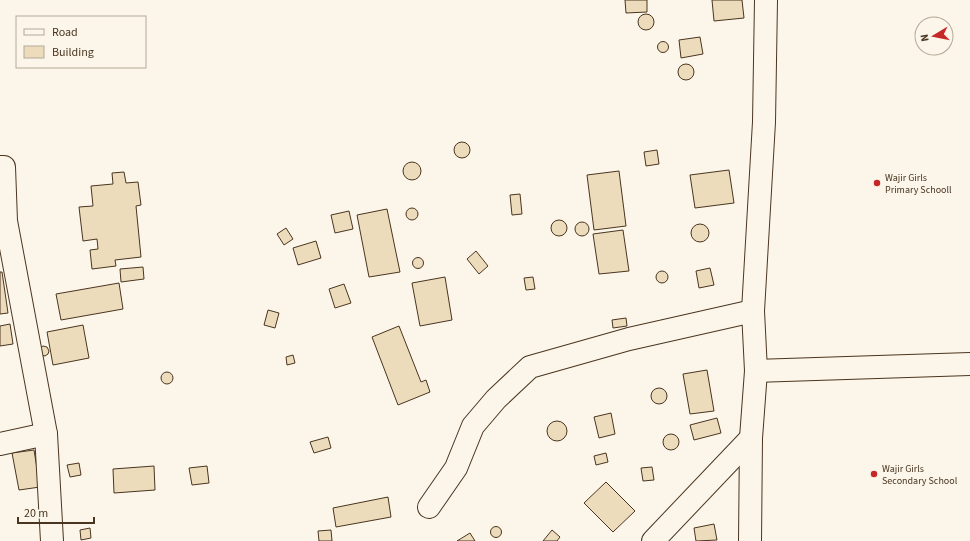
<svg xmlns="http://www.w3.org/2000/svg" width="970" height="541" font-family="'Source Sans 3',sans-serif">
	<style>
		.building { fill: #ecdcbc; stroke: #4a3520 }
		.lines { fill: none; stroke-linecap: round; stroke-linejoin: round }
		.minor-casing { stroke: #4a3520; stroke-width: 24 }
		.minor { stroke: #fbf6e9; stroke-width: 22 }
		.poi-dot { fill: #c62828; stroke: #fbf6e9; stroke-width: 1.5 }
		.labels { text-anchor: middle; stroke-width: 3; stroke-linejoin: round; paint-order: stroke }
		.poi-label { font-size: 10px; fill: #4a3520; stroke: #fbf6e9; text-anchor: start }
	</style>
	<rect width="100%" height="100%" fill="#fbf6e9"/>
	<g class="building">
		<path d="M625 0H647V12L626 13Z"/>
		<path d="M712 0H742L744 18 714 21Z"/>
		<circle cx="646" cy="22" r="8"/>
		<path d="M700 37 703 54 681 58 679 40Z"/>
		<circle cx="663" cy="47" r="5.5"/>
		<circle cx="686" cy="72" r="8"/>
		<circle cx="462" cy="150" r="8"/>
		<path d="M657 150 659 164 646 166 644 152Z"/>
		<circle cx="412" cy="171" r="9"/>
		<path d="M729 170 734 203 695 208 690 175Z"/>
		<path d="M619 171 626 226 594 230 587 175Z"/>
		<path d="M124 172 126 183 138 182 141 205 136 206 141 257 115 260 116 266 92 269 90 250 98 249 97 239 83 241 79 207 93 206 91 186 113 184 112 173Z"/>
		<path d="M520 194 522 214 512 215 510 195Z"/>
		<circle cx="412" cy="214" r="6"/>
		<path d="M387 209 400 272 369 277 357 215Z"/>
		<path d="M349 211 353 229 335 233 331 215Z"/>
		<circle cx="559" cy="228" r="8"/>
		<circle cx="582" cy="229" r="7"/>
		<circle cx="700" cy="233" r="9"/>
		<path d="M286 228 293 239 284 245 277 234Z"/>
		<path d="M623 230 629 271 599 274 593 234Z"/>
		<path d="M316 241 321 258 298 265 293 248Z"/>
		<path d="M476 251 488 266 479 274 467 259Z"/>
		<circle cx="418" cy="263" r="5.5"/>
		<path d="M143 267 144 279 121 282 120 269Z"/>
		<path d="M710 268 714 285 699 288 696 271Z"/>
		<circle cx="662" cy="277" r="6"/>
		<path d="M0 272H2L8 313 0 314Z"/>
		<path d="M445 277 452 320 420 326 412 283Z"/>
		<path d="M533 277 535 289 526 290 524 278Z"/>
		<path d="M119 283 123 309 61 320 56 294Z"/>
		<path d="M344 284 351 303 335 308 329 289Z"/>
		<path d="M268 310 279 313 275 328 264 325Z"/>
		<path d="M626 318 627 326 613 328 612 320Z"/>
		<path d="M10 324 13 344 0 346V326Z"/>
		<path d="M83 325 89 358 53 365 47 332Z"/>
		<path d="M399 326 421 382 426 380 430 392 398 405 372 337Z"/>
		<path d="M43 346 47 347 49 351 48 354 45 356 41 355 40 348Z"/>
		<path d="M293 355 295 363 287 365 286 357Z"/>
		<path d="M707 370 714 411 690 414 683 374Z"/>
		<circle cx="167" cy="378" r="6"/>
		<circle cx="659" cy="396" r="8"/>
		<path d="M611 413 615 434 599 438 594 417Z"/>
		<path d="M717 418 721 433 694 440 690 425Z"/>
		<circle cx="557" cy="431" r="10"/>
		<circle cx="671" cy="442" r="8"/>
		<path d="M328 437 331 448 314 453 310 442Z"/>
		<path d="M34 450 40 487 19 490 12 453Z"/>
		<path d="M606 453 608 462 596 465 594 456Z"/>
		<path d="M79 463 81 475 70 477 67 465Z"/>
		<path d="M154 466 155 490 114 493 113 469Z"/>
		<path d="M207 466 209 483 192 485 189 468Z"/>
		<path d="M652 467 654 480 643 481 641 468Z"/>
		<path d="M606 482 635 511 613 532 584 503Z"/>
		<path d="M388 497 391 517 336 527 333 508Z"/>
		<path d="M714 524 717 540 696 541 694 528Z"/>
		<circle cx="496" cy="532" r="5.5"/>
		<path d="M90 528 91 538 81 540 80 530Z"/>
		<path d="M331 530 332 541H319L318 531Z"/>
		<path d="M552 530 560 537 557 541H543Z"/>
		<path d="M470 533 475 541H457Z"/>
	</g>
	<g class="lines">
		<defs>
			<g id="minor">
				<path d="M0 167H4L6 221 46 434 52 541"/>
				<path d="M756 371 970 364"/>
				<path d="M0 444 46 434"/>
				<path d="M429 507 456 468 473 426 496 399 530 367 629 339 753 311"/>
				<path d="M653 541 751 438"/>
				<path d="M750 541 751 438 756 371 753 311 764 122 766 0"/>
			</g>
		</defs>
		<use href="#minor" class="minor-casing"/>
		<use href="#minor" class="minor"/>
	</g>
	<g class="poi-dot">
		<circle cx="877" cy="183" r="4"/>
		<circle cx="874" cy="474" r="4"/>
	</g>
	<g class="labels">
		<g class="poi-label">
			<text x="885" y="181">Wajir Girls<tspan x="885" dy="12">Primary Schooll</tspan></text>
			<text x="882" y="472">Wajir Girls<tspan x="882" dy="12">Secondary School</tspan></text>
		</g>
	</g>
	<rect x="16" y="16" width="130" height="52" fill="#fbf6e9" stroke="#b4a999"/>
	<rect x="24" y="29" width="20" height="6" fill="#fbf6e9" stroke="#b4a999"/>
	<text x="52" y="36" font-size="12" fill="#4a3520">Road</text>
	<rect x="24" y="46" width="20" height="12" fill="#ecdcbc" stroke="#b4a999"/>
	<text x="52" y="56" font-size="12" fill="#4a3520">Building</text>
	<g transform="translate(934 36) rotate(260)"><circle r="19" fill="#fbf6e9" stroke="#b4a999"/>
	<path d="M0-3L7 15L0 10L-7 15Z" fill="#c62828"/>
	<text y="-6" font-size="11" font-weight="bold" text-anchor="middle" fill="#4a3520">N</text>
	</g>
	<path d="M18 517v6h76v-6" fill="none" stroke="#4a3520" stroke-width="2"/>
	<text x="24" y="517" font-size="12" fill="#4a3520" stroke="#fbf6e9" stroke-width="3" paint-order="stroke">20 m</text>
</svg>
